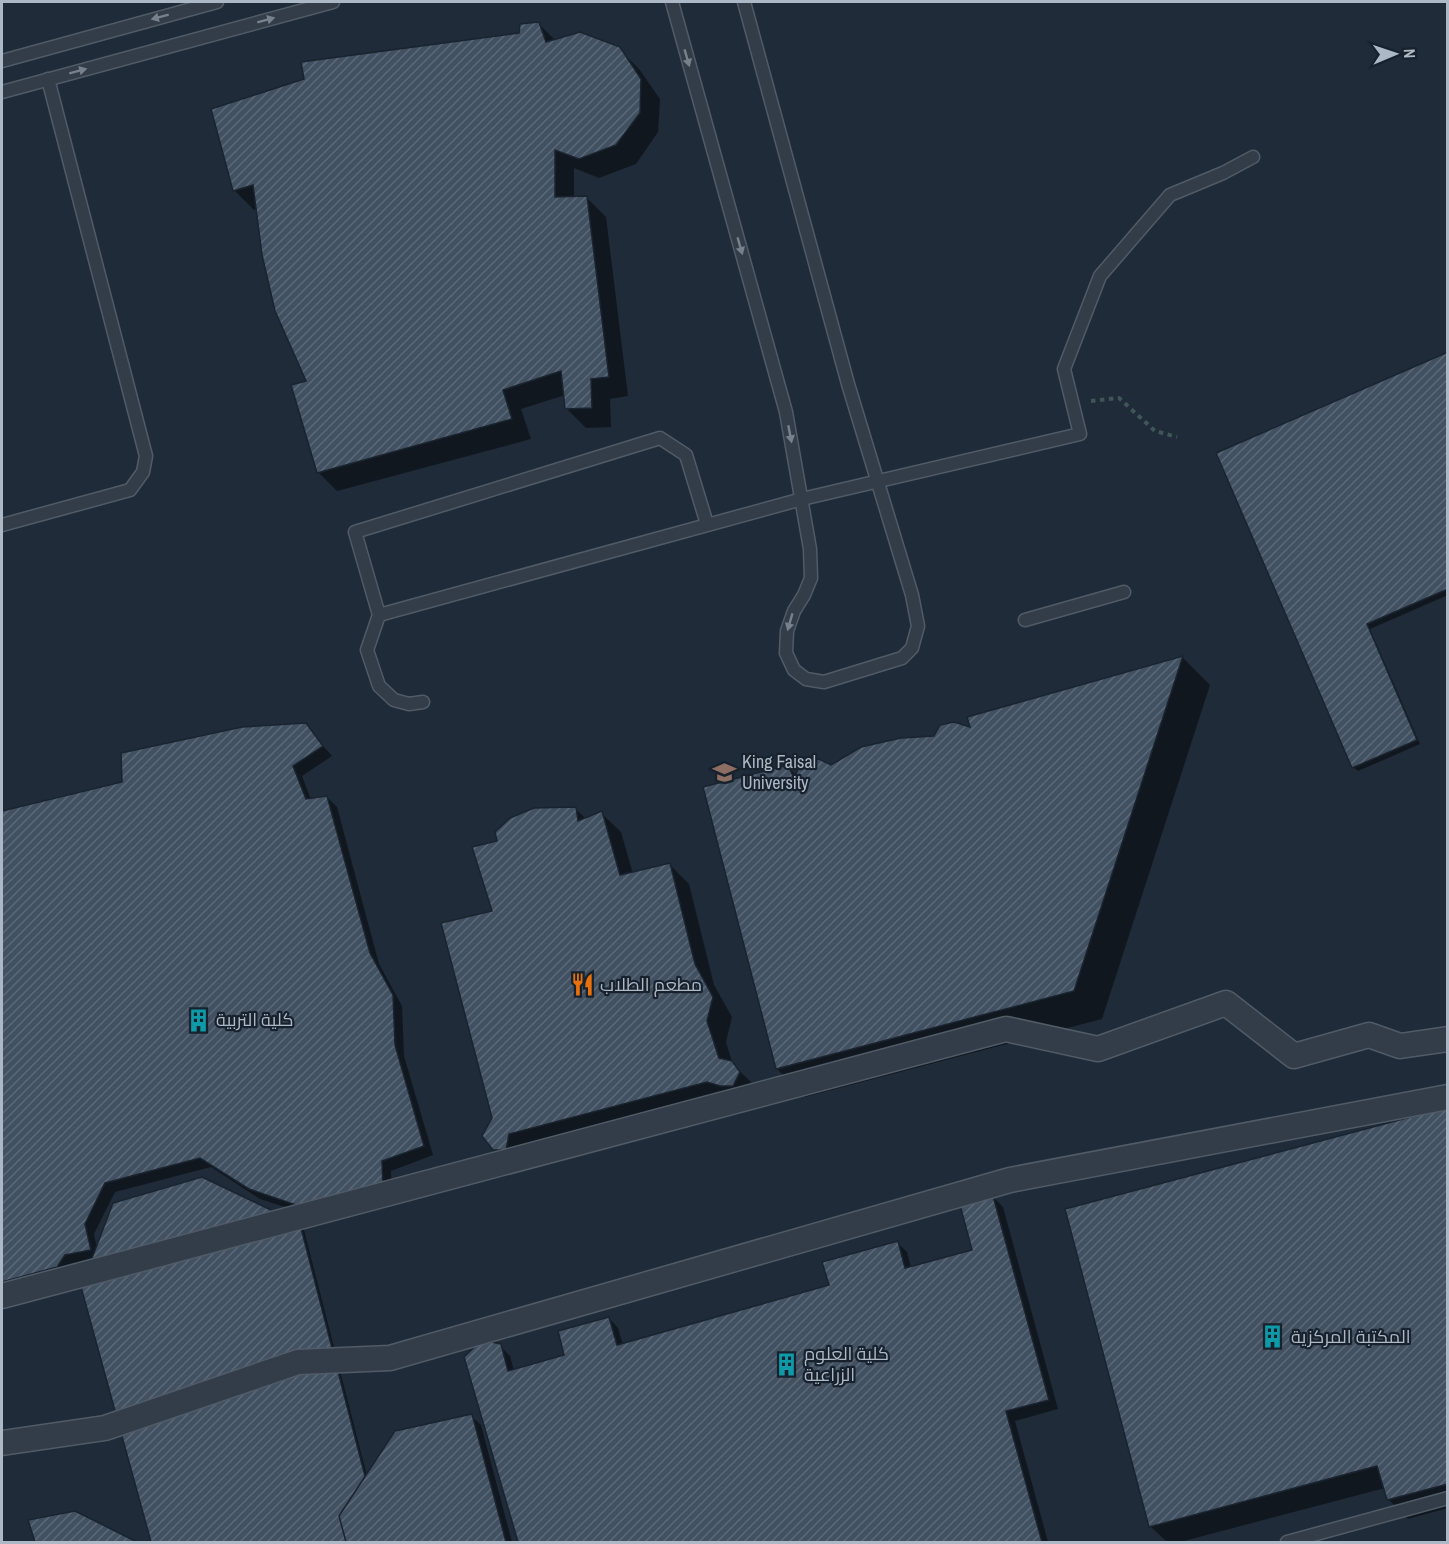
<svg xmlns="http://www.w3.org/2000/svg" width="1449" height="1544" font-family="'Archivo Narrow',Cairo,sans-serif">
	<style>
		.shadow { fill: #0007 }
		.building { fill: url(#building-hatch); stroke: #1a2430; stroke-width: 1.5 }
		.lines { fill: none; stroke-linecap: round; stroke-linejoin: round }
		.lane-casing { stroke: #505b67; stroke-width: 15 }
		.street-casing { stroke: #505b67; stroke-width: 27 }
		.path { stroke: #3f5557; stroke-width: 4; stroke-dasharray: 4.5 4.5; stroke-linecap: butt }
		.lane { stroke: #333d49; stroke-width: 12 }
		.street { stroke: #333d49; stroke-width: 24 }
		.oneway { fill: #76818e }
		.labels { text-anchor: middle; stroke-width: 4.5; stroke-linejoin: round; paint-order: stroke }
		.poi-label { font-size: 18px; fill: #adb8c6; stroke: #18222e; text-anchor: start }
	</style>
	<defs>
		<pattern id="building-hatch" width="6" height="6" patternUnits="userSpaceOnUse" patternTransform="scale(1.5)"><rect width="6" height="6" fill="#425161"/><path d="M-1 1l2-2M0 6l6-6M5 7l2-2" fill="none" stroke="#5b6876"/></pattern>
	</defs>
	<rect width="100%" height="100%" fill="#1f2b39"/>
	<g class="shadow">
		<path d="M539 24 556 41 619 49 639 69 660 99 658 132 636 164 599 178 574 168V198H587L606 217 628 396 610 399 611 427 586 428 566 408 565 395 521 409 531 439 337 491 318 472 308 382 257 208 254 210 234 190Z"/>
		<path d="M1448 353V595L1370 629 1420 744 1358 771 1353 767 1218 453Z"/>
		<path d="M1182 657 1210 685 1102 1019 805 1097 777 1069 788 767 797 776 934 737 972 730Z"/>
		<path d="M305 725 332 756 302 776 311 800 327 797 337 807 379 964 402 1006 404 1056 433 1155 391 1171 392 1197 310 1215 260 1199 211 1167 115 1192 94 1234 97 1249 300 1226 304 1230 367 1476 471 1416 481 1425 512 1542H153L83 1287 2 1294V813L123 783Z"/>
		<path d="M575 808 586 819 601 813 621 832 633 874 669 864 689 884 714 985 732 1017 726 1042 733 1065 751 1082 758 1093 514 1169 495 1149 494 912 498 843Z"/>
		<path d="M1448 1108V1508L1408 1519 1388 1499 1385 1488 1180 1542H1167L1150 1526Z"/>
		<path d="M993 1197 1003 1207 1058 1409 1015 1421 1048 1542H520L465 1358 500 1346 510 1356 514 1371 566 1356 609 1318 618 1328 623 1345 831 1287 897 1242 907 1252 911 1268 974 1251Z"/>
		<path d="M74 1512 133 1542H37L30 1521Z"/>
	</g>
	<g class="building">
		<path d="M539 22 546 42 580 32 620 47 641 79 640 113 616 145 579 159 555 150V197L587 196 609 377 591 379 592 408 565 409 561 371 503 390 512 419 317 473 291 385 306 381 275 311 262 255 253 185 233 191 211 109 304 79 301 62 519 33 520 24Z"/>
		<path d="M1448 352V589L1367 624 1417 740 1352 768 1216 453Z"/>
		<path d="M1183 656 1074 991 776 1069 703 787 788 765 794 778 801 763 819 759 831 765 861 747 901 738 934 736 940 725 954 722 970 727 967 717Z"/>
		<path d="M306 723 323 746 293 766 306 799 327 796 370 953 393 995 395 1045 424 1146 382 1161 383 1187 299 1206 249 1189 200 1158 105 1183 85 1224 91 1250 65 1255 57 1267 2 1282V811L122 782 121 753 242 727Z"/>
		<path d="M576 807 578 821 602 811 620 875 670 863 695 964 713 997 707 1021 719 1058 732 1061 740 1072 733 1086H720L707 1082 509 1134 506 1150H493L482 1136 492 1118 441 923 492 911 472 847 497 841 495 832 510 818 534 808Z"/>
		<path d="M1448 1107V1484L1387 1500 1377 1466 1149 1527 1065 1209Z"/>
		<path d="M202 1177 300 1224 382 1542H151L81 1287 113 1203Z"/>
		<path d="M993 1196 1049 1400 1006 1411 1042 1542H518L464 1357 482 1340 501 1344 508 1371 564 1355 558 1331 609 1317 617 1345 829 1285 822 1262 898 1241 905 1268 972 1250 960 1205Z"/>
		<path d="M472 1414 506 1542H346L339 1516 395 1431Z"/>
		<path d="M75 1511 137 1542H35L28 1520Z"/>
	</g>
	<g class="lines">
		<defs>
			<g id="lane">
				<path d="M672 2 786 412 810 549 811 578 804 595 794 611 787 631 786 653 794 670 806 679 824 682 902 658 912 648 918 626 912 595 848 384 744 2"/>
				<path d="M2 61 217 2"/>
				<path d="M2 92 333 2"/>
				<path d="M2 525 130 490 143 472 146 456 48 79"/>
				<path d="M379 615 802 499 1080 434 1064 369 1100 276 1170 195 1223 173 1253 157"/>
				<path d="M1025 620 1124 592"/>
				<path d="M423 702 409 704 394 700 379 686 367 650 379 615 355 532 660 438 686 455 707 524"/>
				<path d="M1287 1542 1448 1498"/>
			</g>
			<g id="street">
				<path d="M2 1296 1006 1029 1098 1049 1226 1003 1294 1056 1369 1035 1400 1046 1448 1039"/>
				<path d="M2 1443 105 1428 298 1362 390 1358 1010 1180 1448 1097"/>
			</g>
		</defs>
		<use href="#lane" class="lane-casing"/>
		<use href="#street" class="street-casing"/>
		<path class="path" d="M1091 401 1119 398 1155 431 1177 437"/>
		<use href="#lane" class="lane"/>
		<use href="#street" class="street"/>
	</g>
	<defs><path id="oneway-solid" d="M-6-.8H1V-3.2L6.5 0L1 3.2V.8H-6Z" transform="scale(1.5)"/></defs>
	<g class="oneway">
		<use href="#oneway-solid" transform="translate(160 17) rotate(165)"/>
		<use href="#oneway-solid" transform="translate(266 20) rotate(-15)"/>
		<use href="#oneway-solid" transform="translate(687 58) rotate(74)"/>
		<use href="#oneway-solid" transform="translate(78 71) rotate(-15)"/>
		<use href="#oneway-solid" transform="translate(740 246) rotate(74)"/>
		<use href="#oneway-solid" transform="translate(790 434) rotate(79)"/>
		<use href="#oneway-solid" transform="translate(790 622) rotate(106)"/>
	</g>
	<defs>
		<symbol id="university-bare" viewBox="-9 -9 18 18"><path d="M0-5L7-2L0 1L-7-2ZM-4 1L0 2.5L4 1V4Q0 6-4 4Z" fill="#8d6e63" stroke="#18222e" stroke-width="2.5" paint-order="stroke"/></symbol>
		<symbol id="restaurant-bare" viewBox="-9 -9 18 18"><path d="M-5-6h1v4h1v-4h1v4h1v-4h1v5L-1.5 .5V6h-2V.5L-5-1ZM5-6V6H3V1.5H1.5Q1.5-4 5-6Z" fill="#e8710a" stroke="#18222e" stroke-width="2.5" paint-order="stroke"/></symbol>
		<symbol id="building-bare" viewBox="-9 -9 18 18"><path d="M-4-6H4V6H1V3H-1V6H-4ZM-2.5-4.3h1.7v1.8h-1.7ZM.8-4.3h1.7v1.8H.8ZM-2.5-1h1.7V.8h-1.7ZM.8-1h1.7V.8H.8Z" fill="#0f9aa8" stroke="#18222e" stroke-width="2.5" paint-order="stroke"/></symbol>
	</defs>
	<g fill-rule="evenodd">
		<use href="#university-bare" x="708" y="756" width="33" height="33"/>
		<use href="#restaurant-bare" x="566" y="968" width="33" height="33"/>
		<use href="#building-bare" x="182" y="1004" width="33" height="33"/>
		<use href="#building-bare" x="1256" y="1320" width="33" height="33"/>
		<use href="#building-bare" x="770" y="1348" width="33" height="33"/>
	</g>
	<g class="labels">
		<g class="poi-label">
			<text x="742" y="768">King Faisal<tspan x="742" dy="21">University</tspan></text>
			<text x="600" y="991">مطعم الطلاب</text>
			<text x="216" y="1026">كلية التربية</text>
			<text x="1291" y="1343">المكتبة المركزية</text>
			<text x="804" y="1360">كلية العلوم<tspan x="804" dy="21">الزراعية</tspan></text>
		</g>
	</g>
	<rect width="1449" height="1544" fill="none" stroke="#adb8c6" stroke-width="6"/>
	<g transform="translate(1395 54) rotate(88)" stroke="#18222e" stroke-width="4.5" paint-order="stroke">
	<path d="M0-4.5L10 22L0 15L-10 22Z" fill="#adb8c6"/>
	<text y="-9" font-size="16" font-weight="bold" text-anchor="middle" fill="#adb8c6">N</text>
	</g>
</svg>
